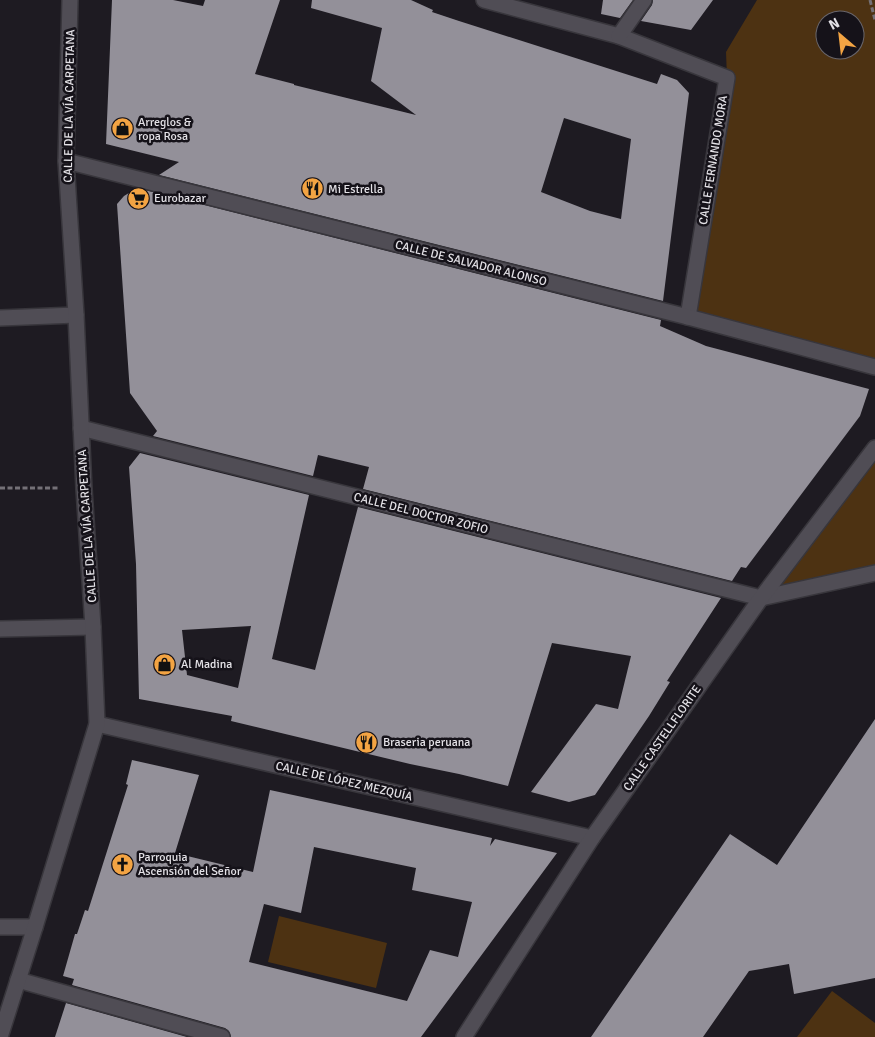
<svg xmlns="http://www.w3.org/2000/svg" width="875" height="1037" font-family="Signika,sans-serif">
	<style>
		.green { fill: #4d3212; fill-rule: evenodd }
		.building { fill: #939099; fill-rule: evenodd }
		.lines { fill: none; stroke-linecap: round; stroke-linejoin: round }
		.street-casing { stroke: #38363c; stroke-width: 18 }
		.secondary-casing { stroke: #38363c; stroke-width: 18 }
		.path { stroke: #747177; stroke-width: 3; stroke-dasharray: 5 2.5; stroke-linecap: butt }
		.street { stroke: #504d55; stroke-width: 15 }
		.secondary { stroke: #504d55; stroke-width: 15 }
		.labels { text-anchor: middle; stroke-width: 5; stroke-linejoin: round; paint-order: stroke }
		.street-label { font-size: 12px; fill: #e4e2e7; stroke: #151219 }
		.poi-label { font-size: 12px; fill: #e4e2e7; stroke: #151219; text-anchor: start }
	</style>
	<rect width="100%" height="100%" fill="#1e1b22"/>
	<g class="green">
		<path d="M757 0H875V367L688 317 727 78 726 52ZM825 20H855V50H825Z"/>
		<path d="M875 448V573L761 598Z"/>
		<path d="M279 916 387 943 376 988 268 962Z"/>
		<path d="M832 991 875 1023V1037H797Z"/>
	</g>
	<g class="building">
		<path d="M112 0H173L203 6 205 0H280L255 74 294 84V85L416 115 371 81 382 28 311 8 312 0H411L433 10 432 12 459 21 657 84 661 74 677 80 689 93 663 301 159 175 179 162 106 144ZM564 118 631 139 621 219 590 211 541 192Z"/>
		<path d="M603 0H633L620 18 601 14Z"/>
		<path d="M653 0H713L691 30 641 21 652 5Z"/>
		<path d="M137 188 661 320 660 326 706 346 869 389 860 416 746 568 741 567 732 581 363 489 369 467 318 455 313 476 153 436 157 431 130 393 117 204 124 196Z"/>
		<path d="M140 453 309 495 272 659 315 670 358 507 721 598 667 681 670 682 649 716 595 795 569 802 531 792 596 704 618 709 631 656 552 643 508 786 459 774 410 764 231 721 232 716 139 699 136 564 129 467ZM251 626 238 688 187 675 182 630Z"/>
		<path d="M875 719V978L794 994 789 964 749 971 703 1037H591L730 834 777 865Z"/>
		<path d="M132 760 199 775 175 853 253 872 270 790 492 838 490 846 495 839 557 853 421 1037H231L229 1031 225 1028 72 985 74 979 63 976 75 934H77L85 910 88 911 128 785 126 784ZM314 847 416 868 412 890 472 902 458 957 430 950 407 1001 249 962 264 904 301 913Z"/>
		<path d="M66 1003 187 1037H55Z"/>
	</g>
	<g class="lines">
		<defs>
			<g id="street">
				<path d="M484 0 619 36 727 78 688 317"/>
				<path d="M619 36 644 0"/>
				<path d="M66 161 688 317 875 367"/>
				<path d="M0 318 76 315"/>
				<path d="M81 428 761 598 875 573"/>
				<path d="M0 629 93 627"/>
				<path d="M97 724 592 838"/>
				<path d="M0 927H35"/>
				<path d="M18 980 222 1037"/>
				<path d="M464 1037 592 838 761 598 875 448"/>
			</g>
			<path id="secondary" d="M0 1037 35 927 97 724 93 627 84 489 76 315 66 161 70 0"/>
		</defs>
		<use href="#street" class="street-casing"/>
		<use href="#secondary" class="secondary-casing"/>
		<g class="path">
			<path d="M870 0 875 20"/>
			<path d="M0 488H59"/>
		</g>
		<use href="#street" class="street"/>
		<use href="#secondary" class="secondary"/>
	</g>
	<defs>
		<symbol id="shop-disc" viewBox="-11 -11 22 22"><circle r="9.5" fill="#f3a443" stroke="#151219"/><path d="M-5-2.5h2.3a2.7 3.5 0 0 1 5.4 0H5L5.5 6h-11ZM-1.5-2.5h3a1.5 2.3 0 0 0-3 0Z" fill="#111"/></symbol>
		<symbol id="restaurant-disc" viewBox="-11 -11 22 22"><circle r="9.5" fill="#f3a443" stroke="#151219"/><path d="M-5-6h1v4h1v-4h1v4h1v-4h1v5L-1.5 .5V6h-2V.5L-5-1ZM5-6V6H3V1.5H1.5Q1.5-4 5-6Z" fill="#111"/></symbol>
		<symbol id="supermarket-disc" viewBox="-11 -11 22 22"><circle r="9.5" fill="#f3a443" stroke="#151219"/><path d="M-6-5.5h2.5l.6 2H6L4.5 2H-2.5L-4.4-4H-6ZM-1.5 3.2a1.3 1.3 0 1 0 .1 0ZM3 3.2a1.3 1.3 0 1 0 .1 0Z" fill="#111"/></symbol>
		<symbol id="church-disc" viewBox="-11 -11 22 22"><circle r="9.5" fill="#f3a443" stroke="#151219"/><path d="M-1.2-6h2.4v3.5h3.3v2.4h-3.3V6h-2.4V-.1h-3.3v-2.4h3.3Z" fill="#111"/></symbol>
	</defs>
	<g fill-rule="evenodd">
		<use href="#shop-disc" x="110" y="116" width="25" height="25"/>
		<use href="#restaurant-disc" x="300" y="176" width="25" height="25"/>
		<use href="#supermarket-disc" x="126" y="186" width="25" height="25"/>
		<use href="#shop-disc" x="152" y="652" width="25" height="25"/>
		<use href="#restaurant-disc" x="354" y="730" width="25" height="25"/>
		<use href="#church-disc" x="110" y="852" width="25" height="25"/>
	</g>
	<g class="labels">
		<g class="street-label">
			<text transform="translate(69 106) rotate(-89)" y="4">CALLE DE LA VÍA CARPETANA</text>
			<text transform="translate(713 160) rotate(-81)" y="4">CALLE FERNANDO MORA</text>
			<text transform="translate(471 263) rotate(14)" y="4">CALLE DE SALVADOR ALONSO</text>
			<text transform="translate(421 513) rotate(14)" y="4">CALLE DEL DOCTOR ZOFIO</text>
			<text transform="translate(87 526) rotate(-94)" y="4">CALLE DE LA VÍA CARPETANA</text>
			<text transform="translate(662 738) rotate(-55)" y="4">CALLE CASTELLFLORITE</text>
			<text transform="translate(344 781) rotate(13)" y="4">CALLE DE LÓPEZ MEZQUÍA</text>
		</g>
		<g class="poi-label">
			<text x="138" y="126">Arreglos &amp;<tspan x="138" dy="14">ropa Rosa</tspan></text>
			<text x="328" y="193">Mi Estrella</text>
			<text x="154" y="202">Eurobazar</text>
			<text x="181" y="668">Al Madina</text>
			<text x="383" y="746">Braseria peruana</text>
			<text x="138" y="861">Parroquia<tspan x="138" dy="14">Ascensión del Señor</tspan></text>
		</g>
	</g>
	<g transform="translate(840 35) rotate(332)"><circle r="24" fill="#151219" stroke="#68656b"/>
	<path d="M0-4L9 19L0 12L-9 19Z" fill="#f3a443"/>
	<text y="-8" font-size="14" font-weight="bold" text-anchor="middle" fill="#e4e2e7">N</text>
	</g>
</svg>
